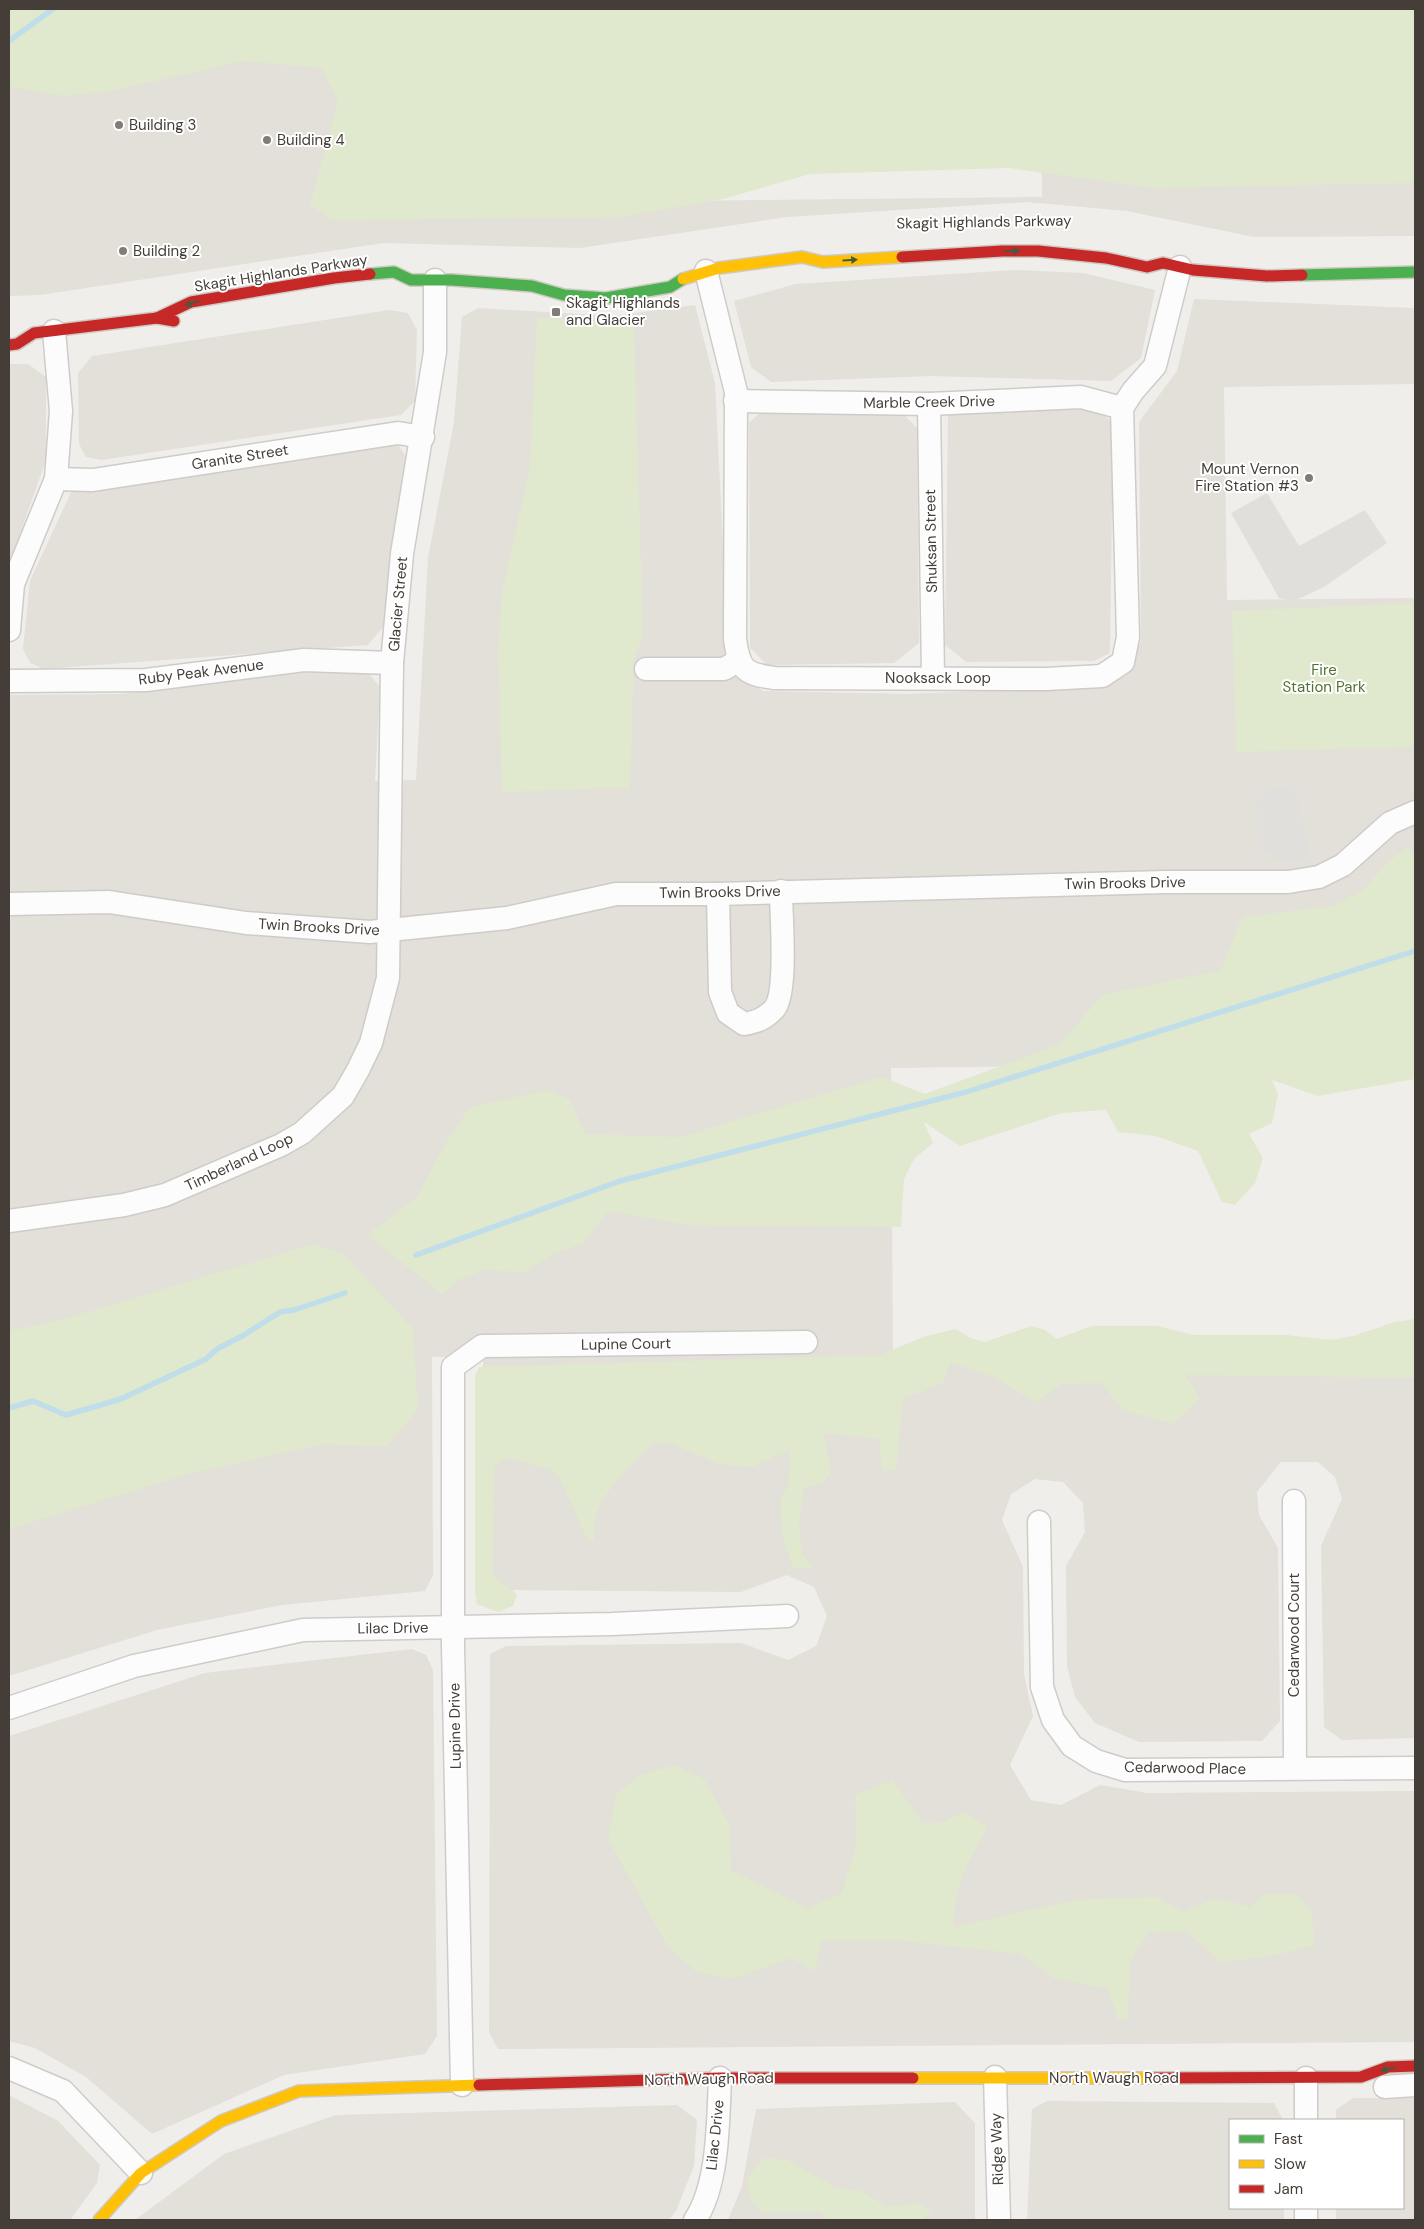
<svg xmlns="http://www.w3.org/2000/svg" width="1424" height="2229" font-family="'DM Sans',sans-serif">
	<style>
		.residential { fill: #e3dfd9 }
		.green { fill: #e0e8cd }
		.parking { fill: #e1dfdc }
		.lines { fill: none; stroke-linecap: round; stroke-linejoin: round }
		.stream { stroke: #bfdeea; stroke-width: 5.5 }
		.street-casing { stroke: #ceccc9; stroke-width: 25 }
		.fast-casing { stroke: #cecac2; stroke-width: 14 }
		.slow-casing { stroke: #cecac2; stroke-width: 14 }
		.jam-casing { stroke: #cecac2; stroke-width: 14 }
		.street { stroke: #fdfcfc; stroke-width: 22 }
		.fast { stroke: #4caf50; stroke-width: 11 }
		.slow { stroke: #ffc107; stroke-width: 11 }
		.jam { stroke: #c62828; stroke-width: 11 }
		.oneway { fill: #475a3e }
		.poi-dot { fill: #817c77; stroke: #fff; stroke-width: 2 }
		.labels { text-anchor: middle; stroke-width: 4; stroke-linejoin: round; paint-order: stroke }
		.poi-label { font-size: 15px; fill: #453e38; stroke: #fff; text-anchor: start }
		.street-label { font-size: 15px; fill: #453e38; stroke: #fff }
		.park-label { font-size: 15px; fill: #507230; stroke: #fff }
	</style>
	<rect width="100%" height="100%" fill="#f0eeeb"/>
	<g class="residential">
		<path d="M9 9H455L580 202 1042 197 1041 9H1415V236L1254 237 1127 211 1026 202 787 217 580 248 383 243 40 295 9 296Z"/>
		<path d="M1015 270 1083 273 1155 290 1141 358 1111 381 932 376 771 382 751 367 734 301 796 284Z"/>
		<path d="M1194 299 1415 308V384L1224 387 1227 600 1415 598V1061L891 1068 893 1354 1415 1347V1738L1342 1740 1324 1727 1321 1546 1342 1499 1335 1477 1318 1462H1281L1257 1492 1259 1515 1278 1548 1280 1721 1262 1741 1139 1742 1095 1723 1075 1697 1067 1666 1066 1566 1085 1532 1083 1503 1063 1482 1035 1479 1011 1494 1002 1520 1023 1567 1024 1674 1033 1716 1010 1765 1031 1800 1061 1805 1100 1785 1147 1793 1415 1791V2042L498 2049 489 2032 490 1654 506 1646 741 1643 788 1660 816 1646 827 1616 814 1587 787 1575 741 1592 493 1590 485 1574 483 1357H432L433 1575 425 1591 282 1605 157 1630 9 1676V695L120 694 310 671 367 672 380 687 375 781 416 780 428 558 454 422 462 317 478 308 612 316 695 305 715 383 729 667 763 691 908 694 1102 686 1132 668 1141 640 1139 422 1177 371Z"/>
		<path d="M389 310 408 313 417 330 415 401 401 415 101 460 86 457 79 444 78 373 92 356Z"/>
		<path d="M9 364H28L46 377V460L9 565Z"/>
		<path d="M1092 405 1112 422 1113 425 1110 653 1094 661 966 662 945 645 948 414Z"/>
		<path d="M896 407 917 428 919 643 894 663 767 665 750 648 749 423 764 409Z"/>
		<path d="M396 441 406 457 383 627 368 645 44 669 30 663 23 649 30 581 73 488Z"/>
		<path d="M412 1649 426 1655 433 1670 437 2036 425 2054 284 2075 152 2134 86 2077 35 2048 9 2041V1736L205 1673Z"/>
		<path d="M9 2095 58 2121 100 2165 97 2183 70 2220H9Z"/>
		<path d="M1353 2098H1415V2220H1336V2208H1403V2120H1336V2110Z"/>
		<path d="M1047 2101 1274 2103 1283 2120H1230V2208H1284V2220H1027L1032 2109Z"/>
		<path d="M955 2102 975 2123V2220H728L742 2186 756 2109Z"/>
		<path d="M677 2105 697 2120 694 2166 676 2211 669 2220H135L224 2154 336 2115Z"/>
	</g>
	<g class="green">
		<path d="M9 9H1415V183L1152 188 1009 168 810 174 723 199 623 217 332 220 310 205 338 102 321 68 243 61 112 91 63 96 9 87Z"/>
		<path d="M537 317 634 325 643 637 634 658 630 788 502 792 498 652 502 592 530 467Z"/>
		<path d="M1415 603V747L1236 752 1232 611Z"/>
		<path d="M1406 848 1415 853V1079L1318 1096 1272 1080 1278 1094 1272 1123 1249 1134 1263 1158 1255 1183 1235 1205 1222 1202 1198 1151 1156 1136 1118 1132 1106 1110 1062 1113 960 1146 924 1122 933 1143 914 1159 904 1179 901 1227 688 1225 608 1211 584 1243 553 1254 525 1272 485 1270 459 1280 442 1294 367 1235 416 1198 448 1139 470 1107 548 1090 569 1099 586 1134 679 1137 881 1077 925 1094 1060 1044 1102 995 1221 970 1242 917 1331 906 1362 891 1389 861Z"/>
		<path d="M313 1244 344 1254 413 1329 418 1409 387 1446 319 1445 189 1474 9 1529V1331L64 1319Z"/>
		<path d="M1415 1319V1390L1414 1378 1185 1375 1200 1399 1173 1424 1122 1410 1102 1383 1061 1384 1036 1402 995 1378 951 1362 943 1383 903 1399 896 1471 882 1470 879 1439 824 1433 831 1472 824 1482 804 1488 799 1527 802 1554 813 1568H793L783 1539 780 1500 789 1484 790 1450 751 1467 718 1464 671 1443H654C635 1461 599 1494 595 1520 594 1527 595 1534 594 1540L587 1539 559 1477 550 1470 509 1458 494 1466 493 1576 517 1594 513 1606 498 1612 477 1604 475 1591V1376L479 1367 880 1355 923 1337 955 1329 971 1338 985 1342 1031 1326 1045 1330 1057 1339 1091 1326H1158L1194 1335H1287L1331 1340 1353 1336 1395 1322Z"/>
		<path d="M675 1765 704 1779 730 1825 731 1870 808 1908 842 1893 856 1845 855 1795 893 1780 923 1823H940L964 1812 988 1827C968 1863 954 1884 954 1927L1079 1899 1157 1897 1183 1911 1217 1898 1251 1907 1264 1894H1297L1311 1909 1315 1945 1268 1957 1220 1962 1186 1931 1149 1932 1130 1962 1128 2020 1118 2019 1107 1989 1054 1978 1020 1954 903 1941H822L815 1972 791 1958 739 1977 728 1978 698 1973 669 1949 608 1839 616 1794 642 1774Z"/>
		<path d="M763 2158 788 2160 835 2187 861 2191 888 2207 918 2203 932 2213 921 2220H826L821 2212H761L750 2199 747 2178Z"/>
	</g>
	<g class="parking">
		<path d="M1267 493 1299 546 1365 510 1387 543 1324 587 1294 601 1279 598 1231 513Z"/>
		<path d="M1295 785 1310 857 1294 861 1273 860 1271 852 1259 851 1256 794Z"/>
	</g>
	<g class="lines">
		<g class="stream">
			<path d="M9 41 53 9"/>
			<path d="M416 1255 620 1181 966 1092 1415 951"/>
			<path d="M9 1408 33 1401 66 1415 121 1399 206 1359 217 1349 244 1335 280 1312 294 1310 345 1293"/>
		</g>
		<defs>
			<g id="street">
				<path d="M706 271 736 392 735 639C739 669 744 674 774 678L1046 679 1102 676 1123 662 1128 637 1122 408 1133 391 1155 366 1180 267"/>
				<path d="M735 401 929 404 1081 397 1122 408"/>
				<path d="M929 404 933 678"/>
				<path d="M56 479 93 480 398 433 423 437"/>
				<path d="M9 630 13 584 56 479 61 411 54 331"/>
				<path d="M646 669H724L738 661"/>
				<path d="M9 681 146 680 304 660 392 663"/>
				<path d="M718 894 720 992 728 1013 744 1024C756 1022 765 1019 774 1009 788 994 781 915 781 891"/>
				<path d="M9 904 109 902 246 923 370 932 507 918 616 894H718L1165 882H1288L1319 877 1343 865 1390 823 1415 812"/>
				<path d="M9 1221 124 1205 165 1195 281 1145 302 1133 343 1096 358 1070 371 1043 388 978 392 663 402 554 435 352V280"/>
				<path d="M1294 1501 1295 1768"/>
				<path d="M1039 1522 1042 1687 1053 1720 1072 1746 1096 1761 1125 1770 1415 1768"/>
				<path d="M9 1708 134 1666 303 1630 612 1624 787 1616"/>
				<path d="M9 2068 63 2091 141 2173"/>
				<path d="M995 2077 999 2220"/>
				<path d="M1306 2078V2120"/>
				<path d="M462 2085 453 1646V1367L482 1346 806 1342"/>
				<path d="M1385 2087 1415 2085"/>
				<path d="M1306 2208V2220"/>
				<path d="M695 2220C719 2184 718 2120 720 2078"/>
			</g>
			<g id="fast">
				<path d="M370 274 394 272 411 280H452L532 286 564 295 606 298 670 287 683 279"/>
				<path d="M1302 275 1415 272"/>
			</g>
			<g id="slow">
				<path d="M683 279 719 268 802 257 823 262 902 257"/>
				<path d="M913 2078H1155"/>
				<path d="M99 2220 141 2173 221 2121 299 2091 479 2085"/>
			</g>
			<g id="jam">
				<path d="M902 257 1002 251H1038L1106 258 1147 267 1163 263 1193 270 1267 276 1302 275"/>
				<path d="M157 318 191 302 334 278 370 274"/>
				<path d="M9 345 17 344 34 333 157 318 174 321"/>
				<path d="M1155 2078 1361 2077 1388 2067 1415 2066"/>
				<path d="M479 2085 720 2078H913"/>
			</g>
		</defs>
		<use href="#street" class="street-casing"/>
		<use href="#fast" class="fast-casing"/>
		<use href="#slow" class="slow-casing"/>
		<use href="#jam" class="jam-casing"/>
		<use href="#street" class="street"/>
		<use href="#fast" class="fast"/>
		<use href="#slow" class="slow"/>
		<use href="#jam" class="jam"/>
	</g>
	<defs><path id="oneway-solid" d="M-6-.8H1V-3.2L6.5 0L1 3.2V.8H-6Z" transform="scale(1.25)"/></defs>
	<g class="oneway">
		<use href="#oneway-solid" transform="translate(1012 251)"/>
		<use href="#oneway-solid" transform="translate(850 260) rotate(-4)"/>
		<use href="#oneway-solid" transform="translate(192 303) rotate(163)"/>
		<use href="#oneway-solid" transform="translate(1388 2069) rotate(168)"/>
	</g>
	<g class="poi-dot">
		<circle cx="119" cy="125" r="5"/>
		<circle cx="267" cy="140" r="5"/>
		<circle cx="123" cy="251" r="5"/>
		<rect x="551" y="307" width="10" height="10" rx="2.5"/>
		<circle cx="1309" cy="478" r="5"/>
	</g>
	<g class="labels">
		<g class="poi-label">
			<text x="129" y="130">Building 3</text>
			<text x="277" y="145">Building 4</text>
			<text x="133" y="256">Building 2</text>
			<text x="566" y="308">Skagit Highlands<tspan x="566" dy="17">and Glacier</tspan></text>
			<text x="1299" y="474" text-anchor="end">Mount Vernon<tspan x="1299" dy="17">Fire Station #3</tspan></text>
		</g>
		<g class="street-label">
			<text transform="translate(984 222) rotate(-1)" y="5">Skagit Highlands Parkway</text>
			<text transform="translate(281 273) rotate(-9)" y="5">Skagit Highlands Parkway</text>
			<text transform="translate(929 402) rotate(-1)" y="5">Marble Creek Drive</text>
			<text transform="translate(240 457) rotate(-9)" y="5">Granite Street</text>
			<text transform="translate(931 541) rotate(-91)" y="5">Shuksan Street</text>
			<text transform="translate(398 604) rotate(-85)" y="5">Glacier Street</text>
			<text transform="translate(201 672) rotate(-7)" y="5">Ruby Peak Avenue</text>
			<text x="938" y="683">Nooksack Loop</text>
			<text transform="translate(1125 883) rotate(-1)" y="5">Twin Brooks Drive</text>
			<text transform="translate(720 892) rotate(-1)" y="5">Twin Brooks Drive</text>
			<text transform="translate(319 927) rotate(3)" y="5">Twin Brooks Drive</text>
			<text transform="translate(239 1162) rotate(-25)" y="5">Timberland Loop</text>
			<text transform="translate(626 1344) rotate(-1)" y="5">Lupine Court</text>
			<text transform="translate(393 1628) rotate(-1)" y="5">Lilac Drive</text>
			<text transform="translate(1294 1635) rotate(-90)" y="5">Cedarwood Court</text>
			<text transform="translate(455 1726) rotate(-91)" y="5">Lupine Drive</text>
			<text transform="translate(1185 1768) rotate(1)" y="5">Cedarwood Place</text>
			<text x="1114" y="2083">North Waugh Road</text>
			<text transform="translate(709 2079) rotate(-1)" y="5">North Waugh Road</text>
			<text transform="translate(715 2135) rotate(-84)" y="5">Lilac Drive</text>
			<text transform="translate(997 2149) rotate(-92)" y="5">Ridge Way</text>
		</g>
		<g class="park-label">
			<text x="1324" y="675">Fire<tspan x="1324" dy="17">Station Park</tspan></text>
		</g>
	</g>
	<rect width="1424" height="2229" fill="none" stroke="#453e38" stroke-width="20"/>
	<rect x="1229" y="2119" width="175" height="90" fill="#ffffff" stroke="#b5b2af"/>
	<rect x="1239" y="2135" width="25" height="8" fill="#4caf50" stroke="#b5b2af"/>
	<text x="1274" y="2144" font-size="15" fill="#453e38">Fast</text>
	<rect x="1239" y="2160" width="25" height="8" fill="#ffc107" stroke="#b5b2af"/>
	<text x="1274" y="2169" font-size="15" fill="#453e38">Slow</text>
	<rect x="1239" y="2185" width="25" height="8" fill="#c62828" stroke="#b5b2af"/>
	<text x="1274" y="2194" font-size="15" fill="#453e38">Jam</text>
</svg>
